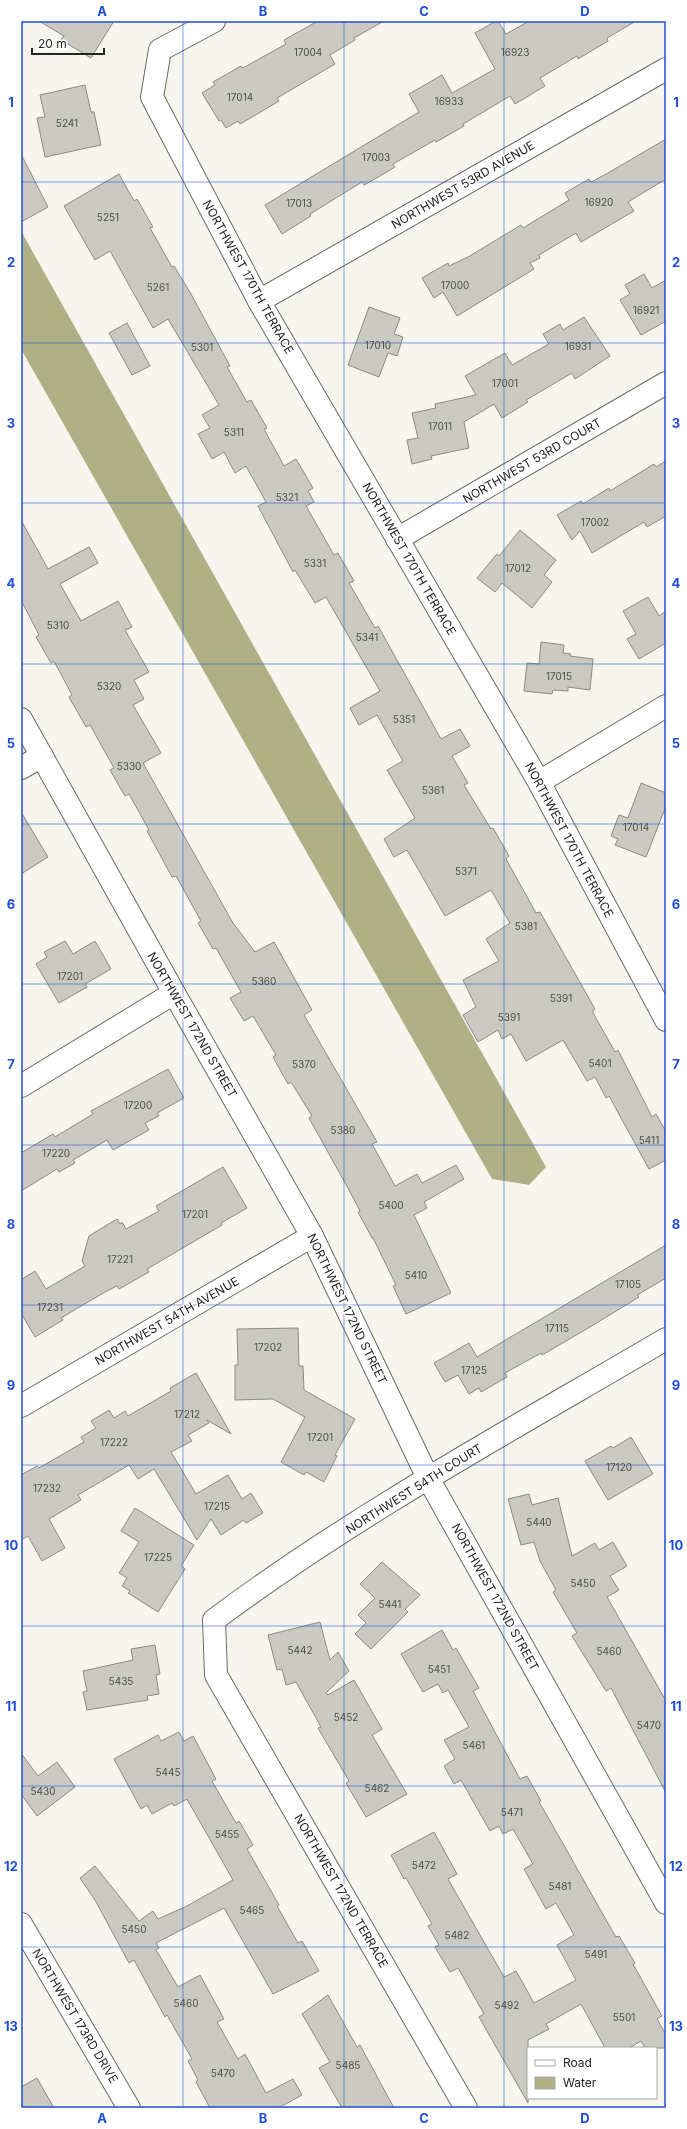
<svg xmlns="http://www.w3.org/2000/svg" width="687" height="2129" font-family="Inter,sans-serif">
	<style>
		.water { fill: #b0b087 }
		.building { fill: #cacac2; stroke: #8b8b84 }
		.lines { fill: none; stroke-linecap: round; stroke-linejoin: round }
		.minor-casing { stroke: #6b6b64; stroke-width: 24 }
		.minor { stroke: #fff; stroke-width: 22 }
		.grid { fill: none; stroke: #1d4ed8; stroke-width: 1; stroke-opacity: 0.55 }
		.labels { text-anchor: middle; stroke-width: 3; stroke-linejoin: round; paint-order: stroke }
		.number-label { font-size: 10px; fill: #4e4e4a }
		.street-label { font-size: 12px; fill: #252522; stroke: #fff }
		.neatline { fill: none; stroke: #1d4ed8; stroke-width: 1.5 }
		.grid-label { font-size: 13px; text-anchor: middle; font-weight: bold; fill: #1d4ed8 }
	</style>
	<rect width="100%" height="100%" fill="#f6f6ee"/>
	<path class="water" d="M21 231 546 1167 529 1185 492 1179 21 349Z"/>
	<g class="building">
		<path d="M39 21H114L91 58 61 40 64 36Z"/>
		<path d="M318 21H384L354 38 355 40 330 55 335 64 277 98 279 101 259 113 240 124 238 121 226 128 221 120 219 121 202 93 215 85 213 82 241 66 243 68 286 44 284 40Z"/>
		<path d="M496 21H498L506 34 529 21H636L607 38 608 41 578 59 577 56 540 78 545 86 515 104 510 96 463 124 464 126 436 142 435 140 393 164 395 167 380 176 364 185 362 182 310 214 311 216 282 234 265 205 419 112 409 94 442 75 452 93 495 69 475 33Z"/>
		<path d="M85 85 91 112H94L101 145 45 157 37 118 45 117 40 95Z"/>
		<path d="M666 139V179L628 202 634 211 581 242 576 233 539 255 540 258 530 263 534 269 457 316 443 292 434 298 422 278 448 263 449 266 468 257 521 225 523 228 569 200 565 193 589 179 591 182 608 173Z"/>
		<path d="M21 154 48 207 21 222Z"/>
		<path d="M119 174 134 201 137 199 153 227 150 228 172 267 174 266 191 294 230 366 227 367 247 402 251 400 267 428 264 429 284 466 296 459 313 488 308 491 314 502 306 506 334 555 338 553 354 581 349 583 375 628 378 626 441 739 460 729 470 746 452 756 468 783 464 785 491 829 493 828 509 856 506 859 536 913 540 912 569 963 595 1009 592 1011 615 1052 618 1050 652 1117 656 1114 666 1132V1160L649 1169 609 1096 606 1098 595 1077 587 1081 563 1040 526 1061 511 1034 502 1039 498 1030 478 1042 463 1015 476 1007 463 980 499 961 486 939 510 923 491 890 445 916 407 850 394 857 384 839 415 818 387 770 403 761 377 715 359 725 350 708 380 691 326 597 315 603 295 570 293 572 258 506 266 502 246 466 235 473 224 452 212 459 198 434 210 428 202 415 219 405 168 319 153 328 110 251 95 260 64 206Z"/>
		<path d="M644 274 652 288 666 280V321L641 335 620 300 630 294 625 285Z"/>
		<path d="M369 307 400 318 394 334 403 337 397 356 388 353 379 377 348 365Z"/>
		<path d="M584 317 610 356 575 379 572 373 526 400 528 402 502 418 494 404 464 422 469 448 431 456 432 459 412 464 407 440 418 438 412 413 436 408 435 404 476 395 465 376 505 353 512 365 549 344 543 334 560 324 563 330Z"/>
		<path d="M127 323 150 366 132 375 109 333Z"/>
		<path d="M666 461V516L647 527 644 522 592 553 580 531 572 540 557 515 581 501 583 504 609 488 610 491 654 464 656 467Z"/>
		<path d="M21 520 48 569 89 547 98 563 60 584 81 621 118 601 132 627 125 630 149 672 134 680 144 699 133 705 161 753 143 763 233 923 255 952 274 942 312 1010 304 1015 377 1142 372 1144 395 1186 417 1174 422 1183 456 1165 464 1179 424 1202 427 1208 414 1215 451 1293 406 1314 393 1286 396 1285 373 1238H372L358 1212 360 1211 349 1190 309 1118 312 1116 291 1082 288 1084 273 1057 276 1055 253 1016 244 1021 230 998 241 992 216 948 213 949 198 923 201 921 176 876 172 877 147 831 149 830 129 794 125 796 110 770 114 768 90 725 86 727 69 697 72 695 54 661 51 663 36 637 39 635 21 600Z"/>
		<path d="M520 530 556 560 544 575 552 582 532 608 502 583 495 592 477 578 497 554 499 556Z"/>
		<path d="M648 597 659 616 666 611V643L639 659 627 639 636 634 623 611Z"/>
		<path d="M541 642 564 645 563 653 571 654 570 656 593 659 590 690 568 687V691L553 690 552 694 524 691 527 663 539 664Z"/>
		<path d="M641 783 666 793V806L646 857 615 845 618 839 611 836 619 815 628 818Z"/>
		<path d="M21 812 48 857 21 874Z"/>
		<path d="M65 941 73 954 95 941 111 969 85 984 87 987 59 1003 36 964 47 957 44 952Z"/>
		<path d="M168 1069 184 1098 157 1113 159 1116 145 1123 149 1130 113 1150 107 1140 73 1160 75 1163 59 1172 57 1169 21 1191V1153L53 1134 55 1137 93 1114 91 1111Z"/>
		<path d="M223 1167 247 1208 221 1223 222 1225 147 1269 149 1272 119 1289 117 1286 105 1292 61 1318 63 1320 35 1337 21 1313V1280L35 1271 46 1289 85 1266 82 1261 89 1236 117 1219 120 1224 122 1222 126 1229 159 1211 156 1206Z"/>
		<path d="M666 1245V1278L637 1295 639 1297 590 1327 542 1355 541 1353 505 1373 507 1377 481 1392 479 1388 469 1394 458 1375 445 1382 434 1363 469 1343 477 1357Z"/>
		<path d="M298 1328 299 1366H303L304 1390 355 1419 335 1455 337 1456 324 1482 306 1472 304 1475 281 1462 305 1417 273 1399 235 1400V1365H238L237 1329Z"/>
		<path d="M196 1373 231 1434 207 1420 209 1423 188 1435 192 1441 171 1452 196 1494 228 1475 242 1499 251 1493 263 1513 246 1523 244 1520 221 1535 211 1519 197 1540 154 1469 138 1479 129 1465 78 1495 81 1500 49 1519 65 1548 42 1561 28 1536 21 1540V1475L37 1466 39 1468 84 1442 81 1437 96 1428 91 1421 109 1410 114 1418 125 1411 128 1416 171 1391 170 1388Z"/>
		<path d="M631 1437 653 1474 608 1500 585 1461 611 1446 613 1448Z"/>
		<path d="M529 1494 532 1505 558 1498 572 1556 595 1543 599 1550 613 1542 627 1566 610 1576 619 1590 607 1597 666 1701V1793L611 1688 606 1691 572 1636 577 1633 553 1592 556 1590 540 1561 534 1542 521 1545 508 1499Z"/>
		<path d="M135 1508 194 1545 181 1566 185 1569 158 1612 128 1593 130 1591 122 1586 127 1578 119 1573 139 1542 121 1531Z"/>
		<path d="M382 1562 420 1595 405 1609 408 1612 371 1649 355 1634 366 1623 358 1615 375 1598 360 1584Z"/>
		<path d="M320 1622 330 1660 338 1652 349 1671 326 1693 328 1695 354 1680 382 1729 372 1735 407 1794 366 1817 346 1783 349 1781 318 1728 321 1727 296 1682 286 1685 282 1669 277 1670 268 1635Z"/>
		<path d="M442 1630 453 1650 456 1648 479 1688 473 1691 520 1779 527 1776 541 1801 539 1802 549 1819 605 1918 616 1937 619 1936 635 1963 633 1964 662 2016 657 2019 666 2035V2048H645L641 2041 629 2048H605L581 2004 546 2024 549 2029 528 2040V2103L479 2017 484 2014 458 1968 450 1972 435 1947 439 1945 428 1926 432 1924 406 1878 404 1879 391 1855 434 1832 457 1874 448 1879 504 1977 516 1971 534 2003 576 1980 557 1945 574 1935 556 1903 546 1909 524 1869 533 1864 513 1829 503 1834 499 1826 490 1831 461 1780 454 1784 444 1766 455 1759 444 1740 469 1727 448 1690 443 1693 438 1684 423 1692 401 1654Z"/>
		<path d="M155 1645 160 1674 156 1675 159 1694 147 1696 148 1700 87 1710 83 1692 87 1691 83 1671 133 1660 131 1649Z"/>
		<path d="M179 1732 184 1741 193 1736 216 1779 212 1781 236 1823 239 1821 253 1845 247 1849 279 1905 277 1906 298 1943 302 1941 319 1971 273 1994 224 1908 156 1943 159 1948 156 1950 178 1987 200 1975 224 2019 217 2022 238 2059 245 2054 266 2093 293 2079 302 2095 278 2108H210L196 2082 198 2080 188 2061 192 2059 167 2015 165 2017 134 1960 129 1963 95 1900 80 1878 95 1866 139 1921 153 1911 158 1919 187 1906 233 1880 187 1799 174 1806 172 1803 152 1814 147 1805 141 1809 114 1759 158 1735 161 1741Z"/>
		<path d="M21 1753 38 1776 57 1762 75 1787 37 1816 21 1794Z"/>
		<path d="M328 1995 357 2047 360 2045 394 2108H342L319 2068 330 2062 302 2014Z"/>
		<path d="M37 2078 54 2108H21V2087Z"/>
	</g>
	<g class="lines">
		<defs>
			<g id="minor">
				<path d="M214 21 160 50 152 97 259 301 539 782 666 1020"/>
				<path d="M259 301 666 69"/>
				<path d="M397 539 666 383"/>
				<path d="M21 719 174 993 312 1236 428 1478 666 1903"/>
				<path d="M21 768 42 756"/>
				<path d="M539 782 666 706"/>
				<path d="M21 1086 174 993"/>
				<path d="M21 1406 312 1236"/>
				<path d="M21 1924 129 2108"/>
				<path d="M466 2108 216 1675 214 1620C356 1514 513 1429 666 1339"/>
			</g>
		</defs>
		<use href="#minor" class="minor-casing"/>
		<use href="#minor" class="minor"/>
	</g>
	<path class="grid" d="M183 21V2108M344 21V2108M504 21V2108M21 182H666M21 343H666M21 503H666M21 664H666M21 824H666M21 984H666M21 1145H666M21 1305H666M21 1465H666M21 1626H666M21 1786H666M21 1947H666"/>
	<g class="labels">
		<g class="number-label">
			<text x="308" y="56">17004</text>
			<text x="515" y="56">16923</text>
			<text x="240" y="101">17014</text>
			<text x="449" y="105">16933</text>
			<text x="67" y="127">5241</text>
			<text x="376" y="161">17003</text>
			<text x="599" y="206">16920</text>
			<text x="299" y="207">17013</text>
			<text x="108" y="221">5251</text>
			<text x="455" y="289">17000</text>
			<text x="158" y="291">5261</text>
			<text x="646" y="314">16921</text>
			<text x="378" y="349">17010</text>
			<text x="578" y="350">16931</text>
			<text x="202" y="351">5301</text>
			<text x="505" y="387">17001</text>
			<text x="440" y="430">17011</text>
			<text x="234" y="436">5311</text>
			<text x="287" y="501">5321</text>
			<text x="595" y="526">17002</text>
			<text x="315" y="567">5331</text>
			<text x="518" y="572">17012</text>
			<text x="58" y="629">5310</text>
			<text x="367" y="641">5341</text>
			<text x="559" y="680">17015</text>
			<text x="109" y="690">5320</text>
			<text x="404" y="723">5351</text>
			<text x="129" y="770">5330</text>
			<text x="433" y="794">5361</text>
			<text x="636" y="831">17014</text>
			<text x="466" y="875">5371</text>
			<text x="526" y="930">5381</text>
			<text x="70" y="980">17201</text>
			<text x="264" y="985">5360</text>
			<text x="561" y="1002">5391</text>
			<text x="509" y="1021">5391</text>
			<text x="600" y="1067">5401</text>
			<text x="304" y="1068">5370</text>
			<text x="138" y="1109">17200</text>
			<text x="343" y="1134">5380</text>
			<text x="649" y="1144">5411</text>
			<text x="56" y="1157">17220</text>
			<text x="391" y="1209">5400</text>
			<text x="195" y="1218">17201</text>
			<text x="120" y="1263">17221</text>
			<text x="416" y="1279">5410</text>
			<text x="628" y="1288">17105</text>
			<text x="50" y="1311">17231</text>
			<text x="557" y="1332">17115</text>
			<text x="268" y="1351">17202</text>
			<text x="474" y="1374">17125</text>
			<text x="187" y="1418">17212</text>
			<text x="320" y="1441">17201</text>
			<text x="114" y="1446">17222</text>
			<text x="619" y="1471">17120</text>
			<text x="47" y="1492">17232</text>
			<text x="217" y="1510">17215</text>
			<text x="539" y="1526">5440</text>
			<text x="158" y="1561">17225</text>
			<text x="583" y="1587">5450</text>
			<text x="390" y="1608">5441</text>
			<text x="300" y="1654">5442</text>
			<text x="609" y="1655">5460</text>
			<text x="439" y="1673">5451</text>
			<text x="121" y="1685">5435</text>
			<text x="346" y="1721">5452</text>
			<text x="649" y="1729">5470</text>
			<text x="474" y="1749">5461</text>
			<text x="168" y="1776">5445</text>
			<text x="377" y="1792">5462</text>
			<text x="43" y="1795">5430</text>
			<text x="512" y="1816">5471</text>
			<text x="227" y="1838">5455</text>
			<text x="424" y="1869">5472</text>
			<text x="560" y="1890">5481</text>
			<text x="252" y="1914">5465</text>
			<text x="134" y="1933">5450</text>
			<text x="457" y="1939">5482</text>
			<text x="596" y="1958">5491</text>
			<text x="186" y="2007">5460</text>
			<text x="507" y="2009">5492</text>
			<text x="624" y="2021">5501</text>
			<text x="348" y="2069">5485</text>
			<text x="223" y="2077">5470</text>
		</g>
		<g class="street-label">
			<text transform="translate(463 185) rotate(-30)" y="4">NORTHWEST 53RD AVENUE</text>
			<text transform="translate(248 277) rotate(61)" y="4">NORTHWEST 170TH TERRACE</text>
			<text transform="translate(532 461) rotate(-30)" y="4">NORTHWEST 53RD COURT</text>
			<text transform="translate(409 559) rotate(60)" y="4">NORTHWEST 170TH TERRACE</text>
			<text transform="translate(569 840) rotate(62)" y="4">NORTHWEST 170TH TERRACE</text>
			<text transform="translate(192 1025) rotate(60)" y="4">NORTHWEST 172ND STREET</text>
			<text transform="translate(347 1309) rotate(64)" y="4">NORTHWEST 172ND STREET</text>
			<text transform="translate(167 1321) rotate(-30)" y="4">NORTHWEST 54TH AVENUE</text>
			<text transform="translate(414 1489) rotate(-32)" y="4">NORTHWEST 54TH COURT</text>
			<text transform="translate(495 1597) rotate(61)" y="4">NORTHWEST 172ND STREET</text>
			<text transform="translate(341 1891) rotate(60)" y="4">NORTHWEST 172ND TERRACE</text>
			<text transform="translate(75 2016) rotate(59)" y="4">NORTHWEST 173RD DRIVE</text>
		</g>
	</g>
	<rect width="687" height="2129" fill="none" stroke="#ffffff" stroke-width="44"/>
	<rect x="527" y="2047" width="130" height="52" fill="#ffffff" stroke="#a8a8a7"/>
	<rect x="535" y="2060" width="20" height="6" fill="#ffffff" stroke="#a8a8a7"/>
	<text x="563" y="2067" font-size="12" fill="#252522">Road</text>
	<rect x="535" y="2077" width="20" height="12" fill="#b0b087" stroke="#a8a8a7"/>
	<text x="563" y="2087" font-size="12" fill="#252522">Water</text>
	<path d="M32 48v6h72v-6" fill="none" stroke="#252522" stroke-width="2"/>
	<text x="38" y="48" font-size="12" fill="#252522" stroke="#ffffff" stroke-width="3" paint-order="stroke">20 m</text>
	<rect x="22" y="22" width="643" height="2085" class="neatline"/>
	<g class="grid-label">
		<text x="102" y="16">A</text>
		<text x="263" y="16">B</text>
		<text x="424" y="16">C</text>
		<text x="585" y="16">D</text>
		<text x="11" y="107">1</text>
		<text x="676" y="107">1</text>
		<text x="11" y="267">2</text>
		<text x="676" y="267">2</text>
		<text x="11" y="428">3</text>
		<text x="676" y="428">3</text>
		<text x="11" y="588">4</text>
		<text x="676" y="588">4</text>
		<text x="11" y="748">5</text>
		<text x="676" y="748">5</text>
		<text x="11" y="909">6</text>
		<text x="676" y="909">6</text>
		<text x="11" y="1069">7</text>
		<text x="676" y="1069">7</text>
		<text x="11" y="1229">8</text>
		<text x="676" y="1229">8</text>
		<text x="11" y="1390">9</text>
		<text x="676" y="1390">9</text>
		<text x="11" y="1550">10</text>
		<text x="676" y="1550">10</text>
		<text x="11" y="1711">11</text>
		<text x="676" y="1711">11</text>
		<text x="11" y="1871">12</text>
		<text x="676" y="1871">12</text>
		<text x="11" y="2031">13</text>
		<text x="676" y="2031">13</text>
		<text x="102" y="2123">A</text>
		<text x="263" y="2123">B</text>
		<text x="424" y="2123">C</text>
		<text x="585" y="2123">D</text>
	</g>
</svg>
